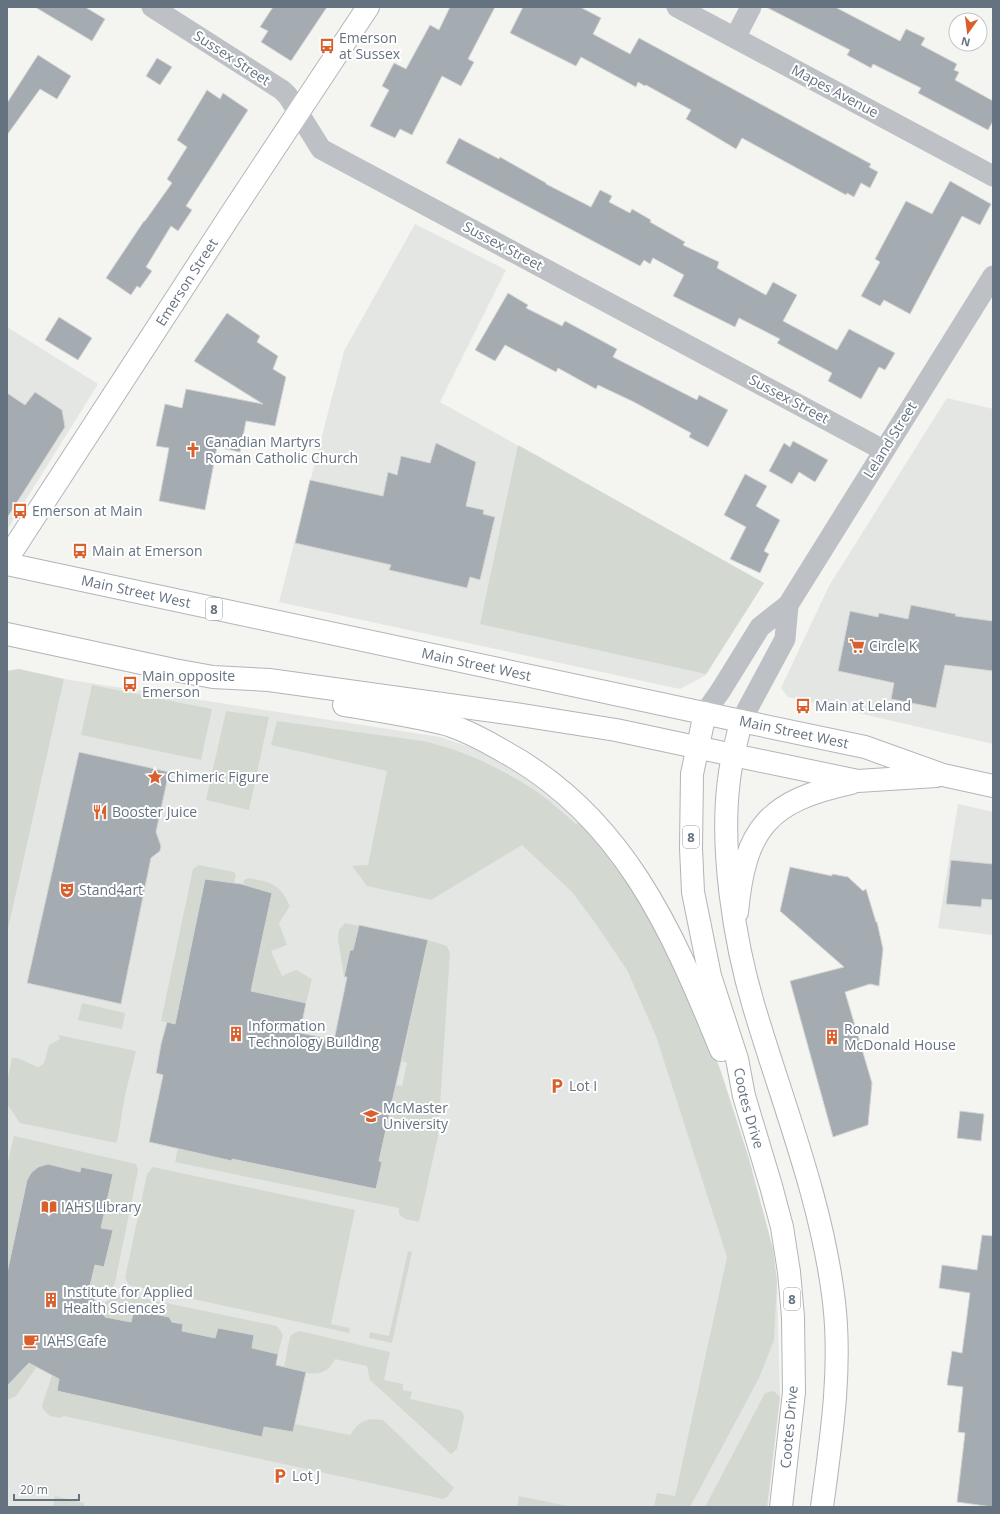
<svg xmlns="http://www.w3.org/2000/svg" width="1000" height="1514" font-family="'Open Sans',sans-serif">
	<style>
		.built { fill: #e4e6e4 }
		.green { fill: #d3d9d0 }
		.building { fill: #a4abb1; stroke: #d5d5d3 }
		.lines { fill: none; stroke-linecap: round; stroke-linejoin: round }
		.secondary-casing { stroke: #b2b6ba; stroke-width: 24 }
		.primary-casing { stroke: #b1b4b8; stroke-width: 24 }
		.street { stroke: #bdc0c4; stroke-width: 21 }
		.secondary { stroke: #fff; stroke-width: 22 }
		.primary { stroke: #fff; stroke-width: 22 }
		.labels { text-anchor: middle; stroke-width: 4; stroke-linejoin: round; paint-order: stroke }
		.shield { fill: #fff; stroke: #939ca6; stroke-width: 1 }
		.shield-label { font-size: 13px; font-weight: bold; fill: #657280 }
		.poi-label { font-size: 14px; fill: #657280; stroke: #fff; text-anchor: start }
		.street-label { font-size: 14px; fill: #657280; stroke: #fff }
	</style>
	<rect width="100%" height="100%" fill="#f4f4f0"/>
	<g class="built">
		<path d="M415 224 506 270 440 402 764 583 706 675 680 689 279 602 344 351Z"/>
		<path d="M7 327 98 384 7 530Z"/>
		<path d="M947 398 993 409V744L788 697 781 688 829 586Z"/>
		<path d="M19 669 64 679 440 737 470 747 511 767 547 791 581 820 721 1072 749 1159 773 1249 777 1281 780 1397 768 1507H7V671Z"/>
		<path d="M958 804 993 812V935L938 928Z"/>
	</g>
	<g class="green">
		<path d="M518 445 764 583 706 674 480 624Z"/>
		<path d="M19 669 64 679 7 933V671Z"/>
		<path d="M92 685 212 709 201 760 81 735Z"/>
		<path d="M226 711 269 717 249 810 206 800Z"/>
		<path d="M277 721 423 741C464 750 505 770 540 794 553 803 564 814 576 824L581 820 633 883 705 1028 721 1072 749 1159 773 1249 777 1281 774 1340 759 1378 690 1507H654L657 1493 675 1496 727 1257 656 1036 627 970 596 924 572 892 522 845 431 900 367 886 352 866 368 865 387 771 271 745Z"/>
		<path d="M199 865 234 872 236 875 234 883 205 879 175 1024 161 1021 193 869Z"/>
		<path d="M249 878C271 882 280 884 290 906L279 923 287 945 271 951 282 976 296 970 312 979 306 1003 251 991 272 893 243 885 244 880Z"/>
		<path d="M345 923 359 926 353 950H350L344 977 338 939 339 930Z"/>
		<path d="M428 940 447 946 450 953 438 1136 419 1222 405 1219 399 1214V1208L175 1162 178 1148 210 1156 212 1149 220 1159 232 1161V1159L376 1189 381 1163 374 1161 381 1152 396 1085 402 1086 407 1063 402 1061Z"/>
		<path d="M82 1003 125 1013 122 1029 78 1020Z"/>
		<path d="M58 1035 136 1051 125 1095 117 1143 20 1123 7 1104V1081L12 1058C22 1057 29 1065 39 1067L44 1063 49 1045 60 1039Z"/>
		<path d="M14 1136 136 1164 138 1170 115 1283 112 1288 101 1296 95 1294 92 1296 88 1292 95 1265 104 1267 112 1230 101 1228 80 1172 38 1167 31 1173 27 1180 7 1273V1167Z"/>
		<path d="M153 1167 355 1210 331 1324 350 1328 349 1333 129 1285 125 1278 147 1174Z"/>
		<path d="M408 1251 412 1252 392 1343 369 1338 370 1332 389 1336Z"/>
		<path d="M119 1295H128L277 1326 283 1335 278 1354 252 1348 254 1335 218 1328 215 1338 182 1331 183 1324 134 1310 131 1322 105 1317 100 1309 104 1307 105 1302Z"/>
		<path d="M300 1331 390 1352 384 1380 403 1384V1390L412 1392 410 1399 460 1410 463 1413 464 1417 457 1449 451 1454 370 1380 367 1366 335 1359C324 1382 304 1372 284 1367L290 1337 294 1333Z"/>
		<path d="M30 1362 36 1368 16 1396 7 1400V1385Z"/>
		<path d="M52 1376 59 1378 57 1391 261 1437 264 1427 293 1432 295 1424 350 1435C360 1420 366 1418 383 1420L454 1488 447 1497 443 1499 64 1416 60 1418 50 1416 43 1409 42 1405Z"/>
		<path d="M774 1391 780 1397 767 1507H705L765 1393Z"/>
		<path d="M55 1496 84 1503V1507H53Z"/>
		<path d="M519 1496 572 1507H517Z"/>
	</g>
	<g class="building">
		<path d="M35 7H85L105 19 92 41Z"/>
		<path d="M273 7H327L291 61 261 42 268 31 260 27Z"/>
		<path d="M450 7H495L468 59 474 62 461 86 442 76 412 135 400 129 395 138 370 126 389 90 382 86 394 63 406 69 430 25 439 30Z"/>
		<path d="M523 7H580L601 18 593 34 630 54 639 38 871 164 869 167 878 172 870 188 861 183 854 197 847 193 846 195 742 138 736 149 686 119 691 110 646 85 645 86 638 82 636 87 581 57 576 66 510 33Z"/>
		<path d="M766 7H835L900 41 906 29 925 38 921 45 957 64 954 70 959 72 955 80 993 101V121L988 130 918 93 921 88 873 64 871 68 847 55 850 50Z"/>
		<path d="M38 55 71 76 57 99 40 89 7 135V103Z"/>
		<path d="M157 58 172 67 160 85 146 76Z"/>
		<path d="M207 90 220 99 223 93 248 110 186 206 192 210 178 231 171 226 146 267 152 271 140 288 137 286 131 295 106 278 144 221H145L172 183 167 179 187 147 177 140Z"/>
		<path d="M459 138 499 159 500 157 546 183V184L591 207 600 190 612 196 609 202 630 213 632 209 651 220 650 222 685 242 683 245 719 262 717 268 766 295 773 282 797 295 783 321 837 350 849 329 895 353 885 370 879 367 861 399 828 381 832 373 777 343 780 339 739 318 735 327 673 296 684 275 653 258 650 264 644 260 640 266 446 163Z"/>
		<path d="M950 181 991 204 980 225 962 216 910 314 884 300 880 306 861 296 880 262 875 259 906 201 932 214Z"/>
		<path d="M508 293 528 305 526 308 562 326 565 321 617 349 613 357 697 400 699 395 728 410 708 447 689 437 691 433 634 402 598 385 596 389 558 368 556 372 505 345 495 361 475 350Z"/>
		<path d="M227 313 260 336 257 342 278 356 273 369 286 377 275 426 246 421 240 452 217 447 205 510 159 501 169 448 156 446 165 404 182 408 186 389 263 404 194 361Z"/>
		<path d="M59 317 92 338 78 360 45 340Z"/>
		<path d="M35 392 62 410 65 427 7 518V393L25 405Z"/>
		<path d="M793 441 828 460 815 482 799 472 792 484 769 471 784 443 790 447Z"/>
		<path d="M436 443 476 462 466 506 484 510 483 514 495 517 480 580 470 577 467 588 389 570 391 565 295 543 310 480 383 496 388 472 397 475 401 456 430 463Z"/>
		<path d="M745 474 767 486 756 506 780 520 764 551 769 554 760 573 730 559 746 527 724 515Z"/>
		<path d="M911 605 956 614 955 616 993 621V671L945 665 936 708 891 699 894 683 838 671 850 611 878 617 879 613 908 619Z"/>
		<path d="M79 752 169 772 156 832 161 846 160 851 151 858 121 1004 27 983Z"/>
		<path d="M951 860 993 864V900L982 899 981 907 946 904Z"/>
		<path d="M790 867 832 876V874L848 877 863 891 866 889 876 922H877L883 949 879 986 870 984 845 992 872 1083 868 1125 833 1137 790 981 844 967 780 911Z"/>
		<path d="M205 879 241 884 272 893 251 991 306 1003 300 1033 334 1040 347 977H344L350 950H353L359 925 428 940 379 1161 382 1162 376 1189 232 1159V1161L149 1142 163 1075 156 1073 161 1044 167 1022 175 1024Z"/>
		<path d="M960 1111 984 1114 981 1141 957 1138Z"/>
		<path d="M48 1164 80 1172 81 1167 113 1174 101 1228 113 1230 104 1267 95 1265 89 1290 105 1317 131 1322 134 1310 169 1317 172 1322 183 1324 182 1331 215 1338 218 1328 254 1335 252 1348 278 1354 276 1365 306 1372 293 1432 264 1427 262 1437 57 1391 59 1379 29 1363 7 1386V1273L27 1180 31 1173 38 1167Z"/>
		<path d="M982 1235 993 1236V1507L957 1502 965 1433 958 1432 963 1387 947 1385 952 1351 962 1353 970 1293 939 1288 942 1265 977 1270Z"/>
	</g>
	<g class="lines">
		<defs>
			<g id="secondary">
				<path id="s1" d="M7 559 233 211 368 7"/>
				<path d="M741 721 865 747 943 775 993 786"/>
				<path d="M733 755 858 781 936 776"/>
				<path d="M737 912C745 828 768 801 851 783"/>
			</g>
			<g id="primary">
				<path id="s2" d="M7 564 741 721C737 740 731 760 729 780 720 848 734 941 754 1007 783 1105 822 1200 834 1302 842 1370 831 1440 822 1507"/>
				<path d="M7 634 174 670 213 677 269 680 515 714 616 730 733 755"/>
				<path d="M344 705C379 711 415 716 449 725 467 731 486 741 503 751 623 816 672 930 721 1050"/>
				<path id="s3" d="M705 713 692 774 691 848 693 892 710 976 737 1059 744 1096 771 1186 782 1227 789 1272 793 1317 794 1392 781 1507"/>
			</g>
		</defs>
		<use href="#secondary" class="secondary-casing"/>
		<use href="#primary" class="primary-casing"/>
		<g class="street">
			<path d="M152 7 282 90 288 96 321 149 883 450"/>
			<path d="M677 7 993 176"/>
			<path d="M735 38 751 7"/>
			<path d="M705 713 721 690 760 627 788 605 993 276"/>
			<path d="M741 721 785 639 788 605"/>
		</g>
		<use href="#secondary" class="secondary"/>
		<use href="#primary" class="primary"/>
	</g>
	<defs>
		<symbol id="bus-bare" viewBox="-9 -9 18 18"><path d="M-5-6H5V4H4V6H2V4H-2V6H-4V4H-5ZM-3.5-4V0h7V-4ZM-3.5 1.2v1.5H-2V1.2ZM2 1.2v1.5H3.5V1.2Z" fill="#d9602c" stroke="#fff" stroke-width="2.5" paint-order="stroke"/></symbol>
		<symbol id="church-bare" viewBox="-9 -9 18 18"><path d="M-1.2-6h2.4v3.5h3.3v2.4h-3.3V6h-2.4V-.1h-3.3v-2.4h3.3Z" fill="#d9602c" stroke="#fff" stroke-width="2.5" paint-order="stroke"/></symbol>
		<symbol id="supermarket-bare" viewBox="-9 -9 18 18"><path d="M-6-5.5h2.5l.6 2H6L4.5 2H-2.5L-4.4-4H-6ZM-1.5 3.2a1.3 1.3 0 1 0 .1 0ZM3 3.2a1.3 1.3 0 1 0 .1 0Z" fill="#d9602c" stroke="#fff" stroke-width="2.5" paint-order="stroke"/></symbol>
		<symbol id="sight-bare" viewBox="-9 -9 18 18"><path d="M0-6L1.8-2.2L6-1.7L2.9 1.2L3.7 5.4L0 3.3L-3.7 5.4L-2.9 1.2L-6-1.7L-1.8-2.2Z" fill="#d9602c" stroke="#fff" stroke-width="2.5" paint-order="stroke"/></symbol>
		<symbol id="restaurant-bare" viewBox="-9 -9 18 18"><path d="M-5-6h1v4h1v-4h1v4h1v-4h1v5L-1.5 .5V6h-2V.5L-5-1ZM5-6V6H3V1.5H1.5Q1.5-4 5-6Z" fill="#d9602c" stroke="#fff" stroke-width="2.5" paint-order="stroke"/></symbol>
		<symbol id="theatre-bare" viewBox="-9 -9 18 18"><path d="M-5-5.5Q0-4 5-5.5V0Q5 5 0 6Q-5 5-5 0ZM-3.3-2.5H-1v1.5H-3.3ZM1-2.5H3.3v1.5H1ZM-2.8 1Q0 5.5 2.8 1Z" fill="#d9602c" stroke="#fff" stroke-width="2.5" paint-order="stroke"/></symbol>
		<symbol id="building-bare" viewBox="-9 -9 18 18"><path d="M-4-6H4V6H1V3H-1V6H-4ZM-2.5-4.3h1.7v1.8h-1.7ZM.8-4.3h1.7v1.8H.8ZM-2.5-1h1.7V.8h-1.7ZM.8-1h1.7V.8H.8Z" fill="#d9602c" stroke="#fff" stroke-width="2.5" paint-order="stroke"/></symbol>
		<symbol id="parking-bare" viewBox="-9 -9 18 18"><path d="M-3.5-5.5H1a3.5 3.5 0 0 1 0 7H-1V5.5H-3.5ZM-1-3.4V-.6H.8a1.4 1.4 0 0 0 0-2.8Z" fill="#d9602c" stroke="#fff" stroke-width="2.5" paint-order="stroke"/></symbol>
		<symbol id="university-bare" viewBox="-9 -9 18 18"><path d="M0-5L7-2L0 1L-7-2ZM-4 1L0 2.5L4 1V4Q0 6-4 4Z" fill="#d9602c" stroke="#fff" stroke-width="2.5" paint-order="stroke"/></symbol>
		<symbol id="library-bare" viewBox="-9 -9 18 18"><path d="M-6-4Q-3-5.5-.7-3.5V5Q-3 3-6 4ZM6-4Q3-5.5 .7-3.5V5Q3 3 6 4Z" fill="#d9602c" stroke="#fff" stroke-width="2.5" paint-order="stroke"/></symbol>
		<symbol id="cafe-bare" viewBox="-9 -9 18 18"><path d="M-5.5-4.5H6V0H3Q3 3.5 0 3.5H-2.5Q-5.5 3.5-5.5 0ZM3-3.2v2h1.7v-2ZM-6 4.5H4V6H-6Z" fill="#d9602c" stroke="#fff" stroke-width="2.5" paint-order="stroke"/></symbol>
	</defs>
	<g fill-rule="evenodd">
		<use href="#bus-bare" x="316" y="35" width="22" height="22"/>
		<use href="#church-bare" x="182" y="439" width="22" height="22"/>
		<use href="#bus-bare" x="9" y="500" width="22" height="22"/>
		<use href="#bus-bare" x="69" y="540" width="22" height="22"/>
		<use href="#supermarket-bare" x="846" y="635" width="22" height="22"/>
		<use href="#bus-bare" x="119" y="673" width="22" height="22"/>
		<use href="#bus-bare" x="792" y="695" width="22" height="22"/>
		<use href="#sight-bare" x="144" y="766" width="22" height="22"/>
		<use href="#restaurant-bare" x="89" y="801" width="22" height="22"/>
		<use href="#theatre-bare" x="56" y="879" width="22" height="22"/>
		<use href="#building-bare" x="225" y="1023" width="22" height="22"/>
		<use href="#building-bare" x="821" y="1026" width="22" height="22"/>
		<use href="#parking-bare" x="546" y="1075" width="22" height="22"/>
		<use href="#university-bare" x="360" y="1105" width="22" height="22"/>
		<use href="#library-bare" x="38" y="1196" width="22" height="22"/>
		<use href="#building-bare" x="40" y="1289" width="22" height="22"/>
		<use href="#cafe-bare" x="20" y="1330" width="22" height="22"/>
		<use href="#parking-bare" x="269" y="1465" width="22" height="22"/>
	</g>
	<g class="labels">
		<g class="shield">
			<rect x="206" y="598" width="16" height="22" rx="3"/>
			<rect x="683" y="826" width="16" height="22" rx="3"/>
			<rect x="784" y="1288" width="16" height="22" rx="3"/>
		</g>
		<g class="shield-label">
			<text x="214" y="614">8</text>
			<text x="691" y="842">8</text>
			<text x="792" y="1304">8</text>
		</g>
		<g class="poi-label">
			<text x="339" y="43">Emerson<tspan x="339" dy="16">at Sussex</tspan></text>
			<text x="205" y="447">Canadian Martyrs<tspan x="205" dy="16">Roman Catholic Church</tspan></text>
			<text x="32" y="516">Emerson at Main</text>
			<text x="92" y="556">Main at Emerson</text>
			<text x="869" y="651">Circle K</text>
			<text x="142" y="681">Main opposite<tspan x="142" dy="16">Emerson</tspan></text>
			<text x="815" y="711">Main at Leland</text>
			<text x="167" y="782">Chimeric Figure</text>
			<text x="112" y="817">Booster Juice</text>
			<text x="79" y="895">Stand4art</text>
			<text x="248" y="1031">Information<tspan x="248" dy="16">Technology Building</tspan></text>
			<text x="844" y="1034">Ronald<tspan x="844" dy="16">McDonald House</tspan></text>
			<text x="569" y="1091">Lot I</text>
			<text x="383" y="1113">McMaster<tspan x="383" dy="16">University</tspan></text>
			<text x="61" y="1212">IAHS Library</text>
			<text x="63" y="1297">Institute for Applied<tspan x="63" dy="16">Health Sciences</tspan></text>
			<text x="43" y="1346">IAHS Cafe</text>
			<text x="292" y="1481">Lot J</text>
		</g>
		<g class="street-label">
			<text transform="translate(232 58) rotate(33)" y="5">Sussex Street</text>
			<text transform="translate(835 91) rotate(28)" y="5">Mapes Avenue</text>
			<text transform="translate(503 246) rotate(28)" y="5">Sussex Street</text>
			<text dy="5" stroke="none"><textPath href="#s1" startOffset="330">Emerson Street</textPath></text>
			<text transform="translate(789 399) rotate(28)" y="5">Sussex Street</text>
			<text transform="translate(890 440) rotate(-58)" y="5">Leland Street</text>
			<text dy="5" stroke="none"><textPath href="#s2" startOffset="132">Main Street West</textPath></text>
			<text dy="5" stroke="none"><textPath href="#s2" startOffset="480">Main Street West</textPath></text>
			<text transform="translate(794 732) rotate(12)" y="5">Main Street West</text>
			<text dy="5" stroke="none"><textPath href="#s3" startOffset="404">Cootes Drive</textPath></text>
			<text transform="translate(789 1427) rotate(-85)" y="5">Cootes Drive</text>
		</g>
	</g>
	<rect width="1000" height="1514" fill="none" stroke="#657280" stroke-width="16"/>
	<g transform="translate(968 32) rotate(194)"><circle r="19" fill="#ffffff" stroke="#c1c7cc"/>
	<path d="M0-3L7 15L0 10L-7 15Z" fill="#d9602c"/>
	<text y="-6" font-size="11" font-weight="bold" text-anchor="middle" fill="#657280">N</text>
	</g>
	<path d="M14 1494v6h65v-6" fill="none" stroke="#657280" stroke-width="2"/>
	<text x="20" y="1494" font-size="12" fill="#657280" stroke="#ffffff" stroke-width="3" paint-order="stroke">20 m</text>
</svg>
